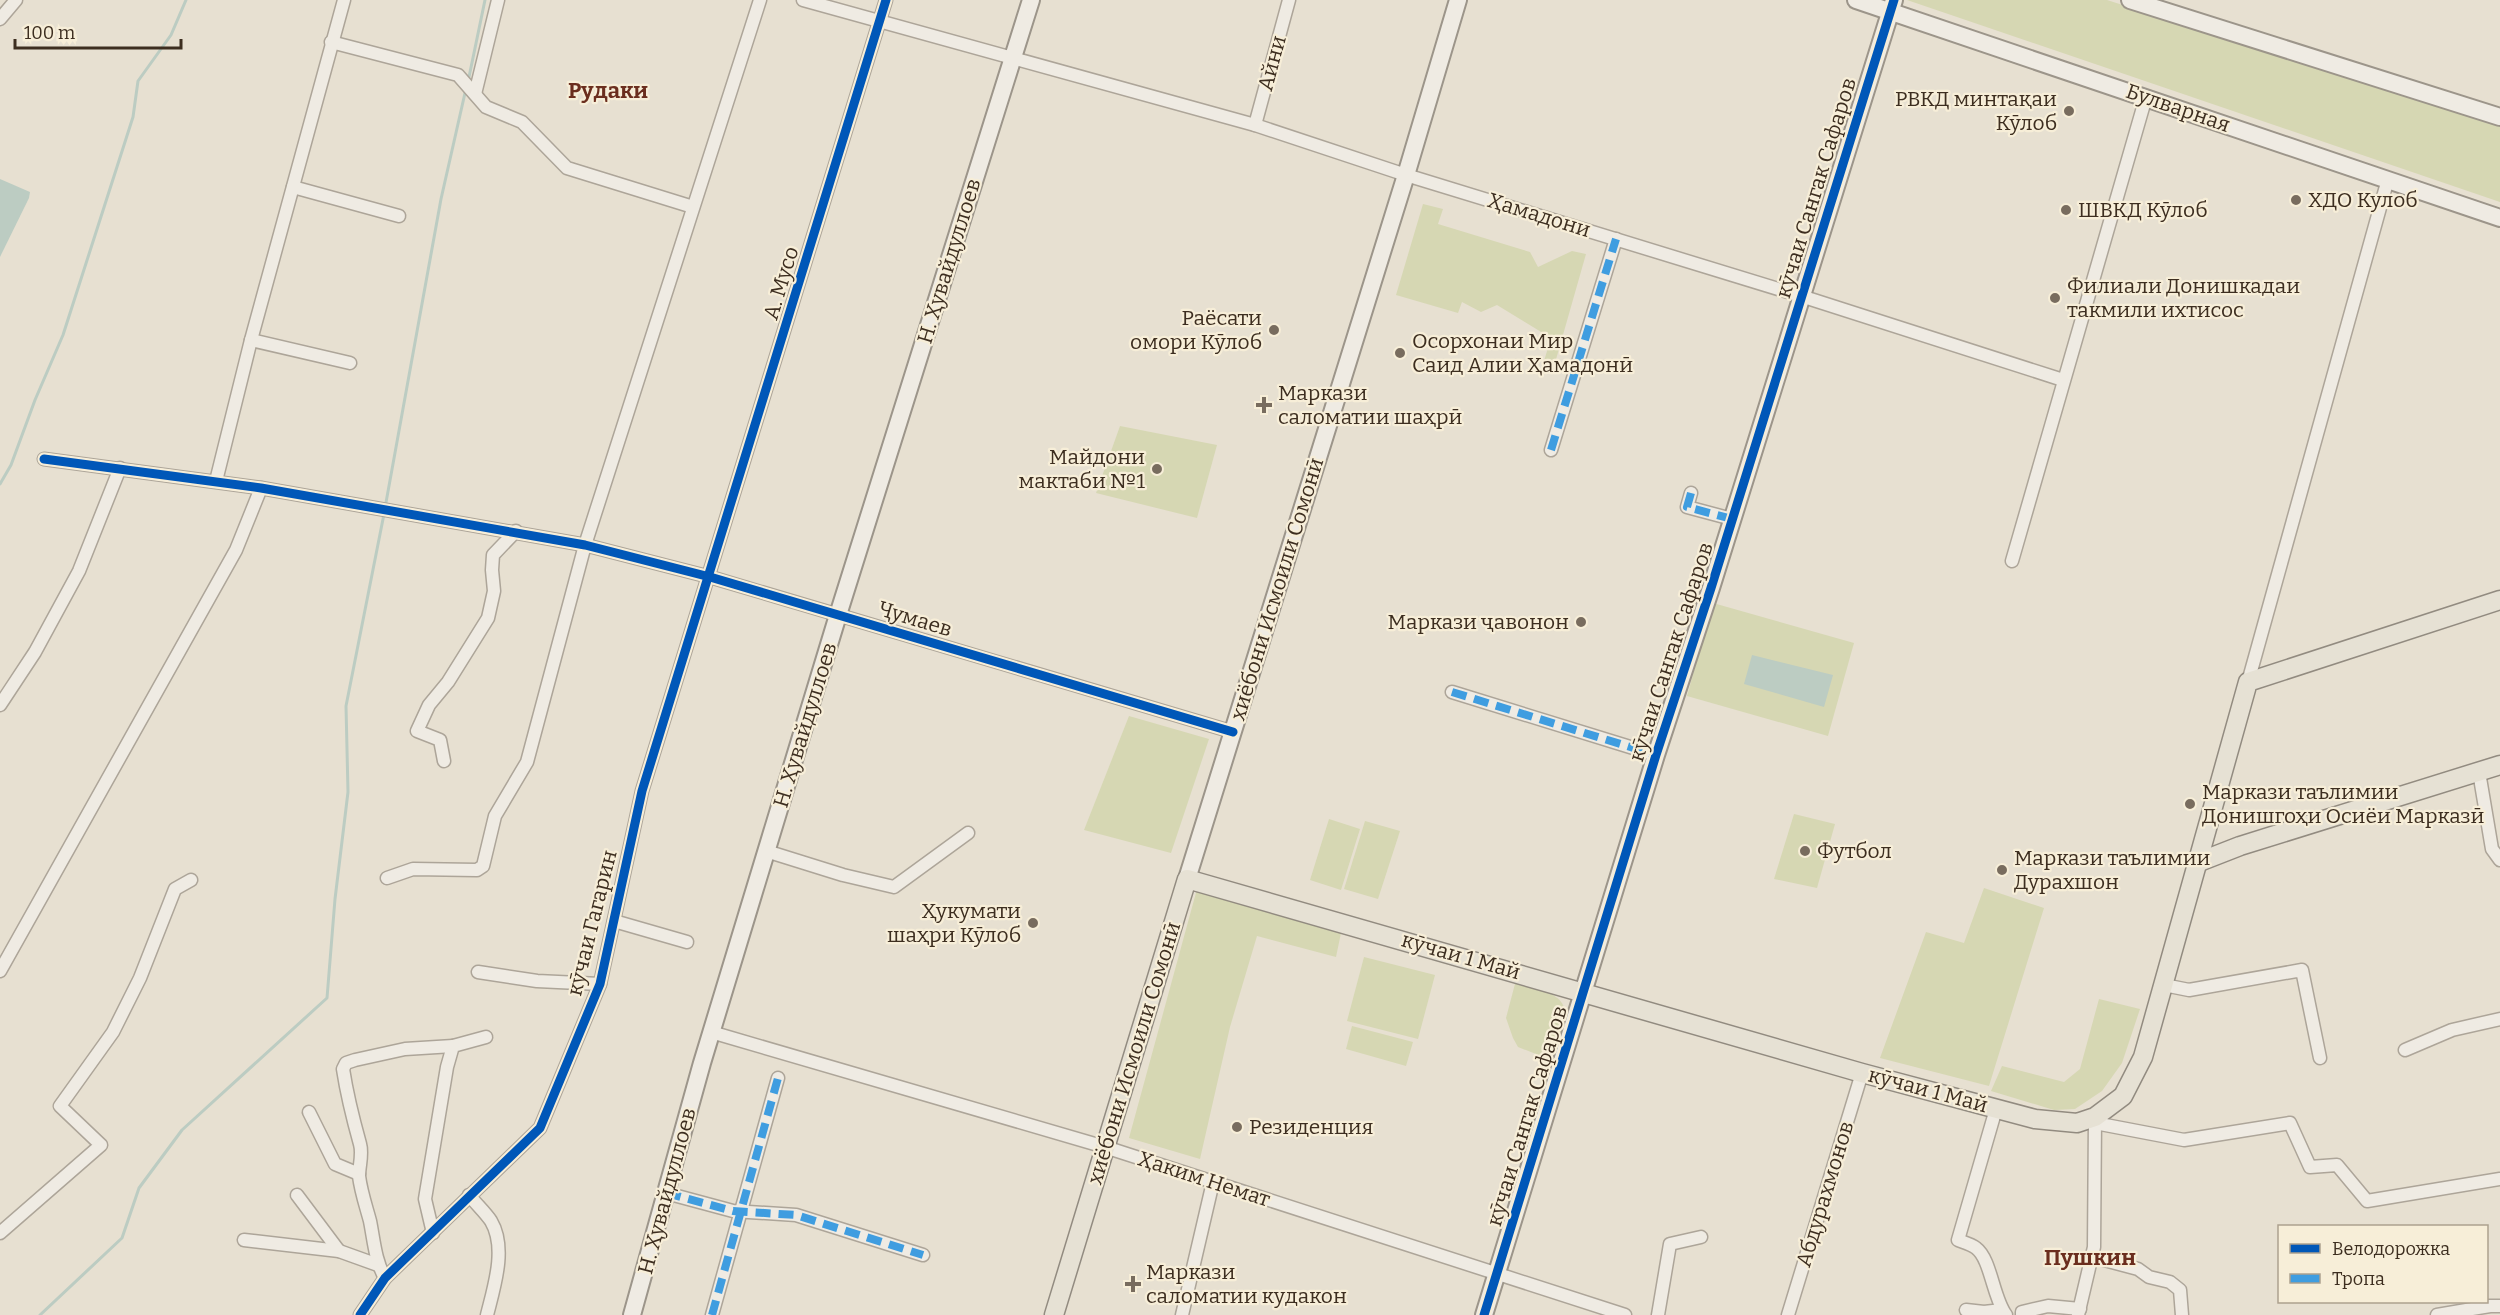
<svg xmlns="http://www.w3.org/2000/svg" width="2500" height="1315" font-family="Bitter,serif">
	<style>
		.green { fill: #d6d7b3 }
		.water { fill: #bcccc2 }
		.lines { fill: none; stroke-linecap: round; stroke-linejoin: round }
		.stream { stroke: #bcccc2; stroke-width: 3 }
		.street-casing { stroke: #ada599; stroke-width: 15 }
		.secondary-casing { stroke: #9c958a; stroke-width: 20 }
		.primary-casing { stroke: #928b80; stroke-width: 21 }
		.street { stroke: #efebe3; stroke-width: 12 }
		.secondary { stroke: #efebe3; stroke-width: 16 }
		.primary { stroke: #e6e1d4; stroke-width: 18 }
		.quiet { stroke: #3f9de0; stroke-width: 8; stroke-dasharray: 15 8; stroke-linecap: butt }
		.cycleway-casing { stroke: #f7eed8; stroke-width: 13 }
		.cycleway { stroke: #0057b8; stroke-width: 9 }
		.poi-dot { fill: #786c5e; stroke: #f7eed8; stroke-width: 2 }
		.labels { text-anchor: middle; stroke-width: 4.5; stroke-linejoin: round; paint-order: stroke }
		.street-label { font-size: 21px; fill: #3d2e20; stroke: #f7eed8 }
		.poi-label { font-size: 21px; fill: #3d2e20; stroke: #f7eed8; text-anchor: start }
		.neighbourhood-label { font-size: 22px; font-weight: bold; fill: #6b2e1e; stroke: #f7eed8 }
	</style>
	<rect width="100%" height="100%" fill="#e7e0d1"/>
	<g class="green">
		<path d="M1907 0H2107L2500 126V202Z"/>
		<path d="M1423 204 1443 209 1438 224 1530 252 1538 267 1572 251 1586 254 1555 363 1544 361 1551 338 1497 305 1481 312 1462 302 1458 313 1396 295Z"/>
		<path d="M1120 426 1217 445 1197 518 1096 493Z"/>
		<path d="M1713 603 1854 643 1828 736 1687 696Z"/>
		<path d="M1129 716 1209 739 1171 853 1084 830Z"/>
		<path d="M1794 814 1835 824 1817 888 1774 879Z"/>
		<path d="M1329 819 1360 829 1341 890 1310 880Z"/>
		<path d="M1365 821 1400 831 1378 899 1344 889Z"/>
		<path d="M1984 888 2044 908 1989 1086 1880 1058 1926 932 1964 943Z"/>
		<path d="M1197 889 1341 933 1336 957 1257 936 1230 1027 1200 1159 1129 1138Z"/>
		<path d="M1364 957 1435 975 1418 1039 1347 1021Z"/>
		<path d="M1516 980C1576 1001 1571 1002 1551 1060L1518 1047 1513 1038 1506 1018Z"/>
		<path d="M2099 999 2140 1009 2122 1063 2102 1091 2075 1109 2054 1110 1991 1091 2002 1066 2064 1082 2080 1069Z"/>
		<path d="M1352 1026 1413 1042 1406 1066 1346 1049Z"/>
	</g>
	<g class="water">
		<path d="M0 179 30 192 29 198 0 257Z"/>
		<path d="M1752 655 1833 675 1824 707 1744 684Z"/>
	</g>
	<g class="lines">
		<g class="stream">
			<path d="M469 77 485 0"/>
			<path d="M0 484 11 465 35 400 63 335 133 117 138 81 171 35 186 0"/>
			<path d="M385 508 441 199 465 93"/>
			<path d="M40 1315 122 1238 139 1188 182 1130 327 998 335 899 348 792 346 706 384 514"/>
		</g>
		<defs>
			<g id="street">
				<path d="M803 0 1255 125 1406 175 1801 296 2063 380"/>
				<path d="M0 19 16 0"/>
				<path d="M331 42 458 75 486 107 522 122 567 168 693 207"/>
				<path d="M475 94 498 0"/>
				<path d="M1255 125 1289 0"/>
				<path d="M293 187 399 216"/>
				<path d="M251 340 350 363"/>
				<path d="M1551 450 1616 239"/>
				<path d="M44 459 261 488 585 545 710 577 1233 732"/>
				<path d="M216 481 251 340 344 0"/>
				<path d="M1691 493 1687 507 1732 519"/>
				<path d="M2012 561 2146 97"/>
				<path d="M2248 682 2388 179"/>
				<path d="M1452 692 1656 755"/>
				<path d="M0 705 35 652 79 571 120 468"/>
				<path d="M444 761 440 740 417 731 429 705 448 682 488 618 494 591 492 570 493 555 516 531"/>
				<path d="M2479 772 2492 849 2500 860"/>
				<path d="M766 851 843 875 894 887 968 833"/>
				<path d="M387 878 413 869 477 870 483 866 495 816 527 762 585 545 760 0"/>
				<path d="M614 921 687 942"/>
				<path d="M0 971 236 550 261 488"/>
				<path d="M478 972 537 981 600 984"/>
				<path d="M2164 985 2189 990 2302 970 2320 1058"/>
				<path d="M711 1032 1105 1147 1625 1315"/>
				<path d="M2405 1050 2452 1030 2500 1019"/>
				<path d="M1996 1109 1958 1240C1963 1242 1971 1244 1976 1248 1991 1259 1993 1298 2006 1315"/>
				<path d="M309 1112 335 1164 359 1174"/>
				<path d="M2095 1123 2184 1140 2290 1123 2310 1167 2337 1165 2367 1201 2500 1179"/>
				<path d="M666 1193 733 1211 796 1215 923 1255"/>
				<path d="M297 1195 339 1251"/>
				<path d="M469 1195C476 1204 485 1212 491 1221 507 1248 494 1287 487 1315"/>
				<path d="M0 1233 101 1145 60 1106 113 1032 140 978 175 889 191 880"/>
				<path d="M433 1233 425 1199 447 1067 453 1046 486 1037"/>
				<path d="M244 1240 339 1251 378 1265"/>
				<path d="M2093 1257 2138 1269 2149 1277 2170 1282 2180 1290 2182 1315"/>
				<path d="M385 1278C375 1260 374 1241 370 1221 366 1206 361 1192 359 1176 359 1166 363 1154 360 1144 353 1119 347 1095 343 1069L346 1063 355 1060 405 1049 453 1046"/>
				<path d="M1966 1310 1984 1312 2002 1310"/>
				<path d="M360 1315 385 1278 540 1128 600 984 642 791 886 0"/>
				<path d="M712 1315 778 1078"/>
				<path d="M1182 1315 1213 1182"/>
				<path d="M1658 1315 1670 1244 1701 1237"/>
				<path d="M1788 1315 1862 1073"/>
				<path d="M2022 1315V1312L2048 1306 2080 1309"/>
				<path d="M2078 1315 2094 1247 2095 1118"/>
				<path d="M2437 1315 2490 1306H2500"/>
			</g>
			<g id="secondary">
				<path d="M1856 0 2500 218"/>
				<path d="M2130 0 2500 117"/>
				<path d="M1187 879 1406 175 1458 0"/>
				<path d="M632 1315 702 1063 838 615 1031 0"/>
				<path d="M1484 1315 1656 755 1711 588 1894 0"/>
			</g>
			<g id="primary">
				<path d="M2199 862 2240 846 2500 765"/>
				<path d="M1054 1315 1187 879 1862 1073 2035 1119 2077 1123 2095 1117 2123 1096 2143 1057 2248 682 2500 600"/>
			</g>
		</defs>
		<use href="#street" class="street-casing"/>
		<use href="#secondary" class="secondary-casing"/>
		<use href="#primary" class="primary-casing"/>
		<use href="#street" class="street"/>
		<use href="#secondary" class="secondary"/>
		<use href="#primary" class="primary"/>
		<g class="quiet">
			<path d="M1551 450 1616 239"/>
			<path d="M1691 493 1687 507 1732 519"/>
			<path d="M1452 692 1656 755"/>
			<path d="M666 1193 733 1211 796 1215 923 1255"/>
			<path d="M712 1315 778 1078"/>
		</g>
		<defs>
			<g id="cycleway">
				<path d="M44 459 261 488 585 545 710 577 1233 732"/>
				<path d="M360 1315 385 1278 540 1128 600 984 642 791 886 0"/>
				<path d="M1484 1315 1656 755 1711 588 1894 0"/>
			</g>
		</defs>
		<use href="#cycleway" class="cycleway-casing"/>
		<use href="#cycleway" class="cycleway"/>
	</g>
	<g class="poi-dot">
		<circle cx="2069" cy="111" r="6"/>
		<circle cx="2296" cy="200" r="6"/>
		<circle cx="2066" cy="210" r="6"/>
		<circle cx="2055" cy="298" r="6"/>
		<circle cx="1274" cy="330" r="6"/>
		<circle cx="1400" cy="353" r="6"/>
		<path d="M1261 396h6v6h6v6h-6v6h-6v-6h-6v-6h6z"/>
		<circle cx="1157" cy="469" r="6"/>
		<circle cx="1581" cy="622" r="6"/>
		<circle cx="2190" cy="804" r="6"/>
		<circle cx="1805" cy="851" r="6"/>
		<circle cx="2002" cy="870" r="6"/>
		<circle cx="1033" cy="923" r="6"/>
		<circle cx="1237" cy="1127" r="6"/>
		<path d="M1130 1275h6v6h6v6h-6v6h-6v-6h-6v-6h6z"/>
	</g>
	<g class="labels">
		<g class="street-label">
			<text transform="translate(1272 63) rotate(-75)" y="7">Айни</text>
			<text transform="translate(2178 108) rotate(19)" y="7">Булварная</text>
			<text transform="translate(1816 188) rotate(-73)" y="7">кӯчаи Сангак Сафаров</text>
			<text transform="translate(1539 215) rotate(17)" y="7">Ҳамадони</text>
			<text transform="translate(949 261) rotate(-73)" y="7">Н. Ҳувайдуллоев</text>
			<text transform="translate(781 283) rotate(-73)" y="7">А. Мусо</text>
			<text transform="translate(1277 589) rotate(-73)" y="7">хиёбони Исмоили Сомонӣ</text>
			<text transform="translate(915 619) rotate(17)" y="7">Ҷумаев</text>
			<text transform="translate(1671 652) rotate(-72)" y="7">кӯчаи Сангак Сафаров</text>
			<text transform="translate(805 725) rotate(-73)" y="7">Н. Ҳувайдуллоев</text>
			<text transform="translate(592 923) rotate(-76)" y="7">кӯчаи Гагарин</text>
			<text transform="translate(1461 956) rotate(16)" y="7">кӯчаи 1 Май</text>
			<text transform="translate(1134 1053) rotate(-73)" y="7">хиёбони Исмоили Сомонӣ</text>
			<text transform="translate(1928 1090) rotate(15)" y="7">кӯчаи 1 Май</text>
			<text transform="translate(1527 1116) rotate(-73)" y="7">кӯчаи Сангак Сафаров</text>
			<text transform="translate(1204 1179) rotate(18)" y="7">Ҳаким Немат</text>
			<text transform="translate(667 1191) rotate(-75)" y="7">Н. Ҳувайдуллоев</text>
			<text transform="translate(1825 1194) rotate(-73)" y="7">Абдурахмонов</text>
		</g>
		<g class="poi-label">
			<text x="2057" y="106" text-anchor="end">РВКД минтақаи<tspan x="2057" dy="24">Кӯлоб</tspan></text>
			<text x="2308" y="207">ХДО Кулоб</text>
			<text x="2078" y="217">ШВКД Кӯлоб</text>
			<text x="2067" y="293">Филиали Донишкадаи<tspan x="2067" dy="24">такмили ихтисос</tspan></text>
			<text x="1262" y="325" text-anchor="end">Раёсати<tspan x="1262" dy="24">омори Кӯлоб</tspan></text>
			<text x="1412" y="348">Осорхонаи Мир<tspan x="1412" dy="24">Саид Алии Ҳамадонӣ</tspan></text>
			<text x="1278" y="400">Маркази<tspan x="1278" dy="24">саломатии шаҳрӣ</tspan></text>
			<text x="1145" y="464" text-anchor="end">Майдони<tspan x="1145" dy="24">мактаби №1</tspan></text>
			<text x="1569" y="629" text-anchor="end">Маркази ҷавонон</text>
			<text x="2202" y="799">Маркази таълимии<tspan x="2202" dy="24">Донишгоҳи Осиёи Марказӣ</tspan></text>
			<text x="1817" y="858">Футбол</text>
			<text x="2014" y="865">Маркази таълимии<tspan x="2014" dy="24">Дурахшон</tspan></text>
			<text x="1021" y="918" text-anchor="end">Ҳукумати<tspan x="1021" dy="24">шаҳри Кӯлоб</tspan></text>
			<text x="1249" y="1134">Резиденция</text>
			<text x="1146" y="1279">Маркази<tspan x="1146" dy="24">саломатии кудакон</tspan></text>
		</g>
		<g class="neighbourhood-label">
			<text x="608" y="98">Рудаки</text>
			<text x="2090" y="1265">Пушкин</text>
		</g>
	</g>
	<rect x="2278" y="1225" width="210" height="78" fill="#f7eed8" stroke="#ada18e" stroke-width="1.5"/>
	<rect x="2290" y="1244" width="30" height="9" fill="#0057b8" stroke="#ada18e" stroke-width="1.5"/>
	<text x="2332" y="1255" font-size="18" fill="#3d2e20">Велодорожка</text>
	<rect x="2290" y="1274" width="30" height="9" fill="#3f9de0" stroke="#ada18e" stroke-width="1.5"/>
	<text x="2332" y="1285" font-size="18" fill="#3d2e20">Тропа</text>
	<path d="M15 39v9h166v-9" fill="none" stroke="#3d2e20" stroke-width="3"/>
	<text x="24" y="39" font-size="18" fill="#3d2e20" stroke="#f7eed8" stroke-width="4.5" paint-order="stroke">100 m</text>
</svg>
